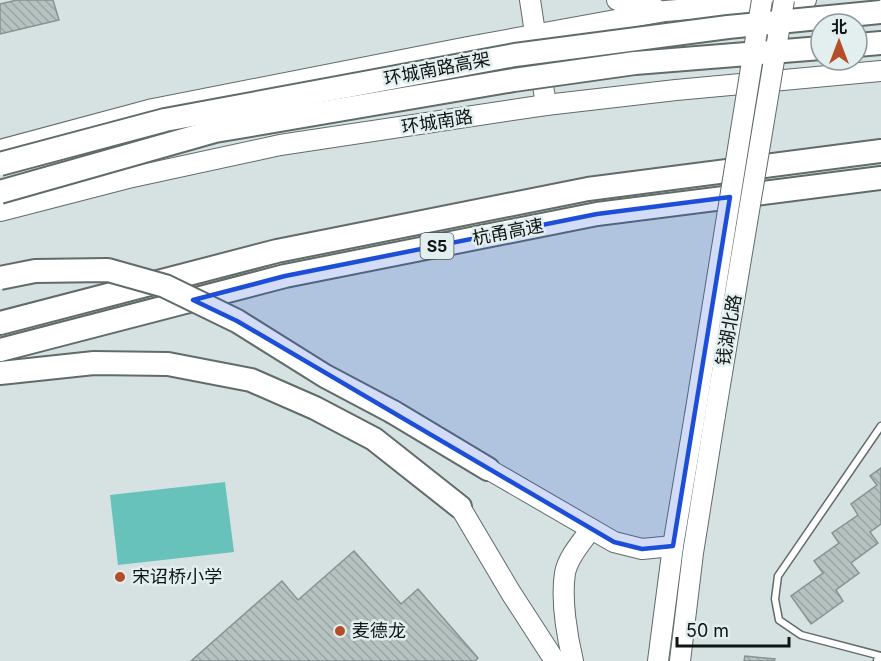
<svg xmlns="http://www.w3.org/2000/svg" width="881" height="661" font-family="Inter,'Noto Sans SC',sans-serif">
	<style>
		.grass { fill: #66c2bb }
		.building { fill: url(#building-back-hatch); stroke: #879392; stroke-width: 1.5 }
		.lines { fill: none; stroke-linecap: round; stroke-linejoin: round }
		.lane-casing { stroke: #606b6a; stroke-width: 9 }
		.street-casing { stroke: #606b6a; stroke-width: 15 }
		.primary-casing { stroke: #606b6a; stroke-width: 22 }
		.highway-casing { stroke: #606b6a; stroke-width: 26 }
		.lane { stroke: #fff; stroke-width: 6 }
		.street { stroke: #fff; stroke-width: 12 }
		.primary { stroke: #fff; stroke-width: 20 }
		.highway { stroke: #fff; stroke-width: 22 }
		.primary-bridge-casing { stroke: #606b6a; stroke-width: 22; stroke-linecap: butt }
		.highway-bridge-casing { stroke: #606b6a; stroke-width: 26; stroke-linecap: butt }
		.primary-bridge { stroke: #fff; stroke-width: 20 }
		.highway-bridge { stroke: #fff; stroke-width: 22 }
		.marked { fill: #1d4ed8; fill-opacity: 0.2; stroke: #1d4ed8; stroke-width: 4.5; stroke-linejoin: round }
		.poi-dot { fill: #b54d2a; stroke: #e2efee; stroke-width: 2 }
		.labels { text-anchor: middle; stroke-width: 5; stroke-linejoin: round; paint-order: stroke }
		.shield { fill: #e2efee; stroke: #4e5655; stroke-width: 1.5 }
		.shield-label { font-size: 16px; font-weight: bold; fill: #0f1414 }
		.street-label { font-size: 18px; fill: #0f1414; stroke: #e2efee }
		.poi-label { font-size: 18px; fill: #0f1414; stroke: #e2efee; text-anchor: start }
	</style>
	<defs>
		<pattern id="building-back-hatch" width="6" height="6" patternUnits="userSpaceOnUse" patternTransform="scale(1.5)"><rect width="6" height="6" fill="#b5c2c0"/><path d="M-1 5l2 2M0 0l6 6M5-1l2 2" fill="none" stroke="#9aa6a4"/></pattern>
	</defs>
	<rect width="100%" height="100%" fill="#d5e2e1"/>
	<path class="grass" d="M225 482 234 552 118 565 110 495Z"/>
	<g class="building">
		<path d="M17 0H53L59 20 0 34V4Z"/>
		<path d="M881 468V524L870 532 878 543 851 563 859 573 836 590 843 601 811 624 791 596 823 573 814 561 839 543 832 533 858 515 851 504 877 485 870 476Z"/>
		<path d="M354 551 401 604 418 589 478 658 475 661H191L282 581 298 600Z"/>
		<path d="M745 656 775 659 774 661H744Z"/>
	</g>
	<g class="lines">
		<defs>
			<path id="lane" d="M881 426 778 576 775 599 779 620 801 635 881 656"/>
			<path id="street" d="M880 661 881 659"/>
			<g id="primary">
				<path d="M530 0 546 105"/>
				<path d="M617 0 656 9"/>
				<path d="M0 150 153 109 468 47 665 11 806 0"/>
				<path d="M0 211 128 178 280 145 546 105 676 90 881 71"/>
				<path d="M488 469 614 542 642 549 673 546"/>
				<path d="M460 507 511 593 555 661"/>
				<path d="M573 661C567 636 561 599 565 573 568 557 582 542 591 529"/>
				<path d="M658 661 673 546 695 415"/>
				<path d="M680 661 693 553 715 415"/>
			</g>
			<g id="highway">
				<path d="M857 45 881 43"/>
				<path d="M0 323 277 251 588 189 881 151"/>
				<path d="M0 350 285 276 597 214 881 178"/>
				<path d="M0 373 94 363 168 364 251 380 315 408 374 439 460 507"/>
				<path d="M393 412 488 469"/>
			</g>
		</defs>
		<use href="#lane" class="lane-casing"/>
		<use href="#street" class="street-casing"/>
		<use href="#primary" class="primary-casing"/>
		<use href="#highway" class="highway-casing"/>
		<use href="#lane" class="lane"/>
		<use href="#street" class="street"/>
		<use href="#primary" class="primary"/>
		<use href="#highway" class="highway"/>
		<defs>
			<g id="primary-bridge">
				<path d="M695 415 762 0"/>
				<path d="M715 415 784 0"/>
			</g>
			<g id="highway-bridge">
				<path d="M0 164 165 120 515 55 728 27 881 12"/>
				<path d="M0 192 215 131 514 80 635 63 821 48"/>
				<path d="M0 278 35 271 108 270 165 286 237 321 325 376 393 412"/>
			</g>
		</defs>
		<use href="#primary-bridge" class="primary-bridge-casing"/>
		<use href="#highway-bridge" class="highway-bridge-casing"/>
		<use href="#primary-bridge" class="primary-bridge"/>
		<use href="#highway-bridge" class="highway-bridge"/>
	</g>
	<path class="marked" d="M730 197 673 546 642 549 614 542 237 321 193 300 285 276 597 214Z"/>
	<g class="poi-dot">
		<circle cx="120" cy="577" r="6"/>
		<circle cx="340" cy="631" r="6"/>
	</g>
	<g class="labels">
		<rect class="shield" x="420.5" y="233" width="33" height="26" rx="4.5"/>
		<g class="shield-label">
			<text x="437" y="252">S5</text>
		</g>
		<g class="street-label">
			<text transform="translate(437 69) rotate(-11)" y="6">环城南路高架</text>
			<text transform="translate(437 122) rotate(-9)" y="6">环城南路</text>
			<text transform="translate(508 232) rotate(-11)" y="6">杭甬高速</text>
			<text transform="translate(729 330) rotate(-80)" y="6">钱湖北路</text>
		</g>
		<g class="poi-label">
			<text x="132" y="583">宋诏桥小学</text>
			<text x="352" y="637">麦德龙</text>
		</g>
	</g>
	<g transform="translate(839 42)"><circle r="28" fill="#e2efee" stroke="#8e9797" stroke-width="1.5"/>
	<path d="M0-4.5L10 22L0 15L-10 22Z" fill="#b54d2a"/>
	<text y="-9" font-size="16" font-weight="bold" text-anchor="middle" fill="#0f1414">北</text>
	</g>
	<path d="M677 637v9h112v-9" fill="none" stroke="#0f1414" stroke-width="3"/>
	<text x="686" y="637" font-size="18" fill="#0f1414" stroke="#e2efee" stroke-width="4.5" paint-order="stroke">50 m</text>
</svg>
